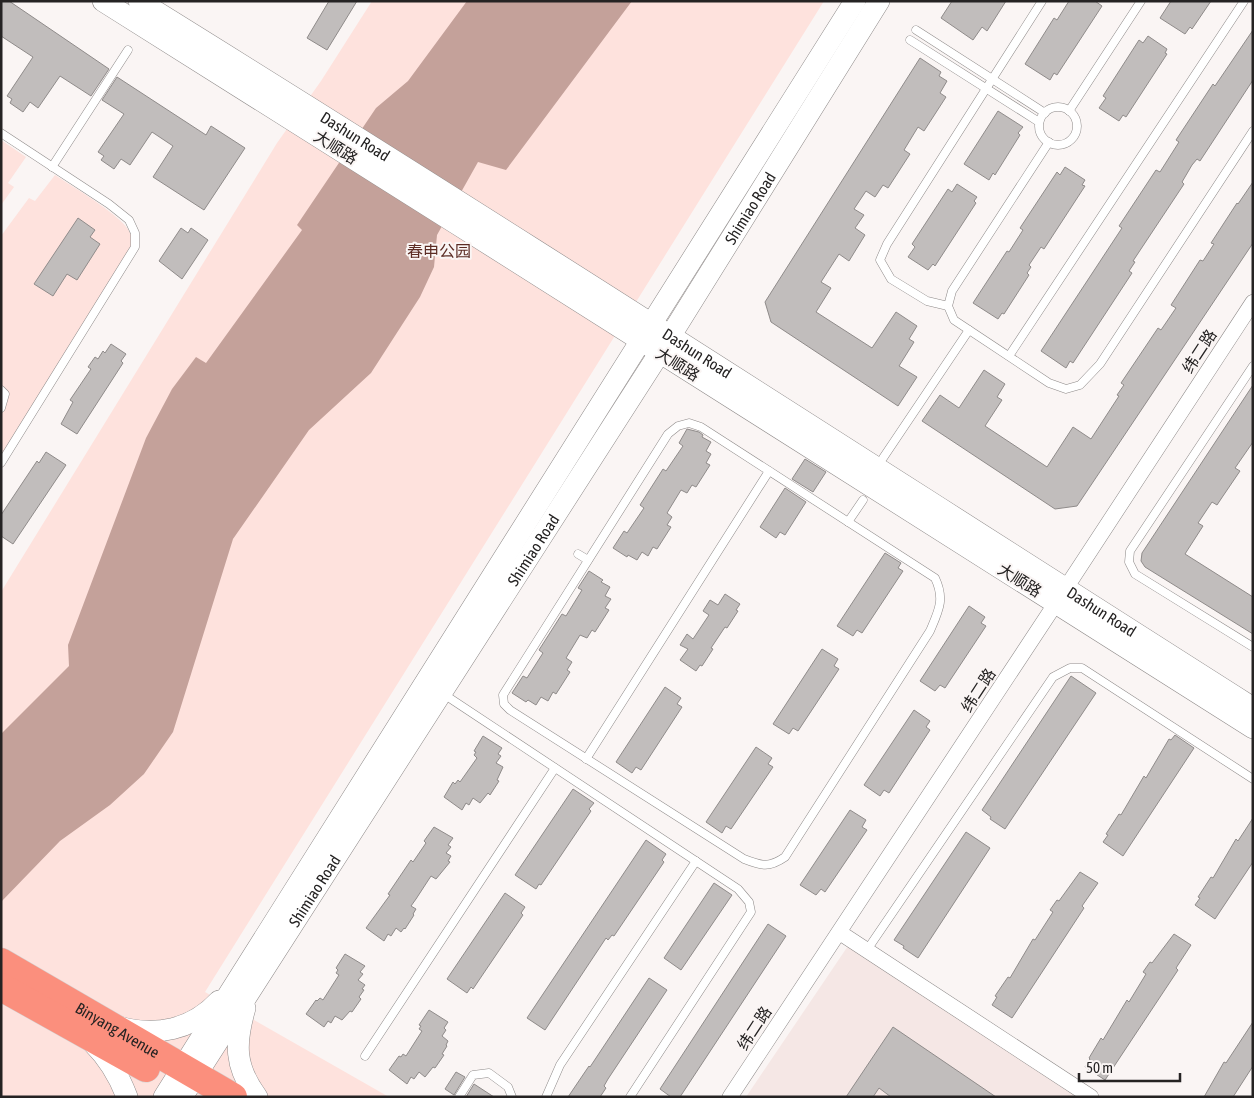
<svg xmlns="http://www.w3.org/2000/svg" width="1254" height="1098" font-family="'Asap Condensed','Noto Sans SC',sans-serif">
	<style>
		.built { fill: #f5e7e5 }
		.green { fill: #fee2dd }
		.water { fill: #c4a19a }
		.building { fill: #c1bdbc; stroke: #8f8b8a }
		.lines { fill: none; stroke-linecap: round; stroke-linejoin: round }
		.lane-casing { stroke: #8e8a89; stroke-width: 9 }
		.street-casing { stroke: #8e8a89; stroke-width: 16 }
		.secondary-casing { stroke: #8e8a89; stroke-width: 22 }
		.highway-casing { stroke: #d3d3d3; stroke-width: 29 }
		.lane { stroke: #fff; stroke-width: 8 }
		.street { stroke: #fff; stroke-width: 15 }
		.secondary { stroke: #fff; stroke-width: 21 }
		.highway { stroke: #fb8f7d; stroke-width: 28 }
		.labels { text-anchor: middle; stroke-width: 4; stroke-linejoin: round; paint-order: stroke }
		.street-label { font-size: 16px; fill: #252323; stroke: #faf5f4 }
		.park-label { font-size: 16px; fill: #5c2c24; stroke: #faf5f4 }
	</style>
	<rect width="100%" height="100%" fill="#faf5f4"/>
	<path class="built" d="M852 940 1087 1097H746Z"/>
	<g class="green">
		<path d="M372 1H824L205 992 389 1097H1V592L277 143 321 81Z"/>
		<path d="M1 140 26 157 8 183 14 187 1 205Z"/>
		<path d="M55 175C71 186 127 218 131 235 132 239 131 244 131 247L1 455V236L29 198 35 201Z"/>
	</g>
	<path class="water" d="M467 1H632L506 170 478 162 437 235 434 267 420 297 371 373 309 430 233 539 173 732 144 774 110 805 60 841 1 902V734L69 666 68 645 146 438 172 389 196 357 206 363 302 230 297 225 376 108 408 81Z"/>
	<g class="building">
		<path d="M1 1H9L109 69 91 96 60 76 38 108 30 102 23 112 10 103 12 99 7 96 33 57 1 36Z"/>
		<path d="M329 1H357L327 50 307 38Z"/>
		<path d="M952 1H1006L987 31 982 27 973 40 941 18Z"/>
		<path d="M1069 1H1095L1102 6 1057 75 1054 73 1050 80 1025 64 1054 18 1057 20Z"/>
		<path d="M1171 1H1211L1192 29 1190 27 1185 34 1160 18Z"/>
		<path d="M1253 30V80L1200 161 1197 159 1192 165 1182 182 1184 184 1133 261 1135 262 1129 271 1132 273 1073 363 1070 361 1066 368 1041 351 1122 228 1119 226 1156 170 1160 172 1179 142 1176 140 1213 84 1215 86Z"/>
		<path d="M1148 36 1167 49 1165 53 1167 54 1126 117 1123 115 1119 121 1099 108 1106 98 1103 96 1139 40 1143 43Z"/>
		<path d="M920 58 941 72 939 76 947 81 940 93 946 97 924 131 918 127 904 150 910 154 888 188 883 185 875 197 866 191 854 209 864 215 855 228 865 235 849 261 839 254 821 282 831 288 816 312 872 348 896 312 917 326 909 339 914 342 899 366 917 377 898 406 771 322 765 302Z"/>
		<path d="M117 77 206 135 211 126 245 148 204 210 153 177 173 146 152 132 130 165 121 159 114 169 101 160 104 156 98 152 124 114 102 100Z"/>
		<path d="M998 111 1023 127 1018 133 1020 135 995 175 993 173 989 180 964 164Z"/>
		<path d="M1065 167 1085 180 1082 185 1085 186 1044 249 1041 247 1029 265 1031 267 1027 273 1029 275 1004 314 1002 313 998 319 973 303 1007 251 1009 252 1023 230 1020 228 1057 172 1060 175Z"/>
		<path d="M1253 182V243L1077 506 1055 509 922 421 940 395 959 408 984 370 1005 384 997 397 1002 400 985 426 1047 467 1073 427 1091 439 1119 396 1117 395 1124 385 1121 383 1158 328 1161 330 1176 308 1171 305 1200 260 1203 261 1214 244 1211 243 1237 203 1238 204Z"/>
		<path d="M957 184 977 197 974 201 976 203 935 266 933 264 928 270 908 257 915 247 912 244 948 189 952 192Z"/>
		<path d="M78 218 95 230 90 237 100 244 77 280 67 274 53 296 34 284Z"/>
		<path d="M181 228 188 233 191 228 208 240 182 279 159 261Z"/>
		<path d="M111 344 126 354 121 361 123 363 77 434 61 424 73 402 70 400 91 369 88 367 95 357 98 359 103 351 105 353Z"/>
		<path d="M1253 385V442L1235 468 1240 471 1223 496 1217 505 1212 502 1198 523 1203 526 1185 554 1253 597V634L1145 567 1141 561 1142 553Z"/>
		<path d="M687 429 699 432 703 435 702 437 711 442 706 451 711 454 706 463 710 465 696 487 692 485 687 493 681 490 667 513 672 517 667 525 671 527 657 549 653 547 648 556 642 552 637 560 628 555 627 557 613 548 624 531 627 533 644 508 640 505 663 469 666 471 683 446 679 443Z"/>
		<path d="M46 452 66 465 13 544 1 536V515L37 461 39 463Z"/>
		<path d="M805 459 826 472 813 492 792 479Z"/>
		<path d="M785 488 806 502 785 535 780 532 776 538 760 527Z"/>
		<path d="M885 553 901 563 898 568 903 571 862 633 857 630 853 636 837 626Z"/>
		<path d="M589 571 603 580 601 582 610 587 605 596 611 599 605 608 609 610 595 632 592 630 587 638 580 635 566 658 572 662 567 670 570 672 556 694 553 692 548 701 541 697 536 705 528 700 526 702 512 693 523 676 527 678 543 653 539 650 562 614 566 616 582 590 578 588Z"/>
		<path d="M725 594 740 604 736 610 738 611 727 628 725 627 711 648 713 649 702 666 700 665 696 671 680 660 688 649 680 645 687 634 693 639 709 615 703 611 710 600 718 605Z"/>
		<path d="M969 606 985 617 981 623 986 626 945 688 940 685 935 691 920 681Z"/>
		<path d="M822 649 838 659 834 666 839 669 798 731 793 728 789 734 773 724Z"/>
		<path d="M1071 676 1096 693 1005 829 990 819 991 817 982 810Z"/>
		<path d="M665 687 681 698 677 704 682 707 641 770 636 767 632 773 616 762Z"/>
		<path d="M914 710 930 721 926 727 930 730 889 793 884 790 880 796 864 785Z"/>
		<path d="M1175 735 1194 748 1123 856 1103 842 1108 835 1106 834 1119 814 1121 815 1144 776 1146 778 1169 739 1171 740Z"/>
		<path d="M483 736 502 748 498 754 501 756 496 763 503 767 497 780 499 781 490 795 488 793 480 803 473 798 469 805 466 803 462 810 444 797 453 782 455 784 458 780 460 782 477 758 474 755 476 752 474 751Z"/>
		<path d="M756 747 772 758 768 764 773 767 731 829 726 826 722 833 706 822Z"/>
		<path d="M573 789 594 803 589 809 591 811 541 885 539 884 536 889 515 875Z"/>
		<path d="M850 810 866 820 862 827 867 830 825 892 821 889 816 895 800 885Z"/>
		<path d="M1253 818V862L1215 919 1195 905 1200 898 1198 897 1211 877 1213 878 1236 839 1238 841Z"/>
		<path d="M434 827 453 838 448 845 451 847 446 853 451 856 448 861 450 862 436 879 431 876 416 899 411 906 416 909 413 914 414 915 405 929 404 928 401 932 396 928 391 936 388 934 384 941 366 928 390 895 388 894 411 860 413 862 426 843 424 841Z"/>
		<path d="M966 832 990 848 918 958 903 948 904 946 894 940Z"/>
		<path d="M646 840 666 854 662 860 664 862 614 936 612 935 608 940 606 938 545 1030 527 1018Z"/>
		<path d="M1080 872 1098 883 1082 906 1084 908 1012 1018 992 1005 997 997 995 996 1008 977 1010 978 1033 939 1035 940 1053 912 1050 910 1057 900 1059 901Z"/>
		<path d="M714 883 732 895 681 970 664 958Z"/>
		<path d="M505 893 525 907 521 913 523 915 473 989 471 987 467 993 447 979Z"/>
		<path d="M768 924 786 936 680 1097H671L660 1089Z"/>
		<path d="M1174 934 1191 945 1176 968 1178 970 1105 1080 1085 1067 1090 1059 1089 1058 1101 1038 1103 1040 1127 1000 1129 1002 1146 974 1143 972 1150 962 1152 963Z"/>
		<path d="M345 954 365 966 360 972 363 974 358 980 365 985 362 989 364 990 359 997 361 999 352 1012 350 1011 342 1020 335 1016 331 1023 328 1021 324 1027 306 1014 316 1000 317 1001 320 998 323 1000 339 975 336 973 338 970 336 968Z"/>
		<path d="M649 978 667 990 608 1079 604 1086 606 1088 600 1097H568L589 1066 590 1067Z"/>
		<path d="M429 1010 448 1022 444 1028 446 1030 442 1036 448 1041 446 1045 447 1046 442 1054 444 1055 435 1068 433 1067 425 1077 419 1072 414 1079 411 1077 407 1084 389 1070 399 1056 401 1057 403 1054 406 1056 422 1031 419 1029 421 1026 419 1025Z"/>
		<path d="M1253 1022V1066L1233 1097H1204L1224 1062 1226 1063Z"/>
		<path d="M893 1027 996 1097H891L879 1088 873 1097H846Z"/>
		<path d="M456 1072 465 1077 454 1095 445 1089Z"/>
		<path d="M474 1084 494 1097H466Z"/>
	</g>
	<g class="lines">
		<defs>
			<g id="lane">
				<path d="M916 30 1045 113"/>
				<path d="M910 40 1039 122"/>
				<circle cx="1058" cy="126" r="19"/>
				<path d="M1069 111 1141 1"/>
				<path d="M1 133 109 204 129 220 135 233V247L1 463"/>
				<path d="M1049 142 952 291 948 306 954 320 1049 383 1066 389 1080 385 1100 364 1253 131"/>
				<path d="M52 167 128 50"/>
				<path d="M948 306 927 301 891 279 880 260 887 244 1042 1"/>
				<path d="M1009 356 1244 1"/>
				<path d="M1253 366 1130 551 1129 562 1135 574 1253 647"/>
				<path d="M1 390 5 394 1 408"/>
				<path d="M689 423 701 427 935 578C945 599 939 610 930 631L785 857C769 868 762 866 744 859L510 710 504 704 503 695 668 434 678 426Z"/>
				<path d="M883 458 969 330"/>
				<path d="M848 522 863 500"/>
				<path d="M578 554 588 560"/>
				<path d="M448 697 738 889 749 902 751 912 630 1097"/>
				<path d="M586 759 769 471"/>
				<path d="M867 950 1053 677 1070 668H1082L1253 779"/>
				<path d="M365 1056 555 768"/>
				<path d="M459 1097 473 1075 489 1073 508 1087 512 1097"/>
				<path d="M546 1097 560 1065 696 861"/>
			</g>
			<g id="street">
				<path d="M845 936 1091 1097"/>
				<path d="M730 1097 1056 603 1253 302"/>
			</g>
			<g id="secondary">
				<path d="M103 1 457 224 1253 728"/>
				<path id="s1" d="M139 1C513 233 882 472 1253 708"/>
				<path d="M245 1008C235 1043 234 1066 257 1097"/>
				<path d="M119 1027C156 1037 192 1030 219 1001"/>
				<path d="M94 1044C110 1060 119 1076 127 1097"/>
				<path d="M164 1097 855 1"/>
				<path id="s2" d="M182 1097 671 335 879 1"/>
			</g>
			<g id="highway">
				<path id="s3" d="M1 962 233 1097"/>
				<path d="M1 987 146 1068"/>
			</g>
		</defs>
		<use href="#lane" class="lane-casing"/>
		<use href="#street" class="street-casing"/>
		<use href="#secondary" class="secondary-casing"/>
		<use href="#highway" class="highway-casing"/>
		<use href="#lane" class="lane"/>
		<use href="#street" class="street"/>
		<use href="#secondary" class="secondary"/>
		<use href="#highway" class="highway"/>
	</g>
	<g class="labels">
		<g class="street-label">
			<text dy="6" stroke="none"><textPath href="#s1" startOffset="255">Dashun Road</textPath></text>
			<text transform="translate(336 147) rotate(32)" y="6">大顺路</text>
			<text dy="6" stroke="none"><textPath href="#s2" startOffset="1055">Shimiao Road</textPath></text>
			<text transform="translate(1199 351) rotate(-57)" y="6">纬二路</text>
			<text dy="6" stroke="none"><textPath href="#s1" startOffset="660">Dashun Road</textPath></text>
			<text transform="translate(678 364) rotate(32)" y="6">大顺路</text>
			<text dy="6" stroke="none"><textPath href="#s2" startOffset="650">Shimiao Road</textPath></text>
			<text transform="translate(1020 580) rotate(32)" y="6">大顺路</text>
			<text dy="6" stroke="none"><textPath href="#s1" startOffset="1140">Dashun Road</textPath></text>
			<text transform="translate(978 690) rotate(-57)" y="6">纬二路</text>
			<text dy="6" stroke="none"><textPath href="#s2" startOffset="245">Shimiao Road</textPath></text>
			<text transform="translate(754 1028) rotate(-57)" y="6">纬二路</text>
			<text dy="6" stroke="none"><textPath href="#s3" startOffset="135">Binyang Avenue</textPath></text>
		</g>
		<g class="park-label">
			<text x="439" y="257">春申公园</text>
		</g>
	</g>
	<rect width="1254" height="1098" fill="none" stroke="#252323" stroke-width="5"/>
	<path d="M1079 1073v8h101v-8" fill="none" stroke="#252323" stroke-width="2.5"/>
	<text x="1086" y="1073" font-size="15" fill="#252323" stroke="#faf5f4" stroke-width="4" paint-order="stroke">50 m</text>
</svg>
